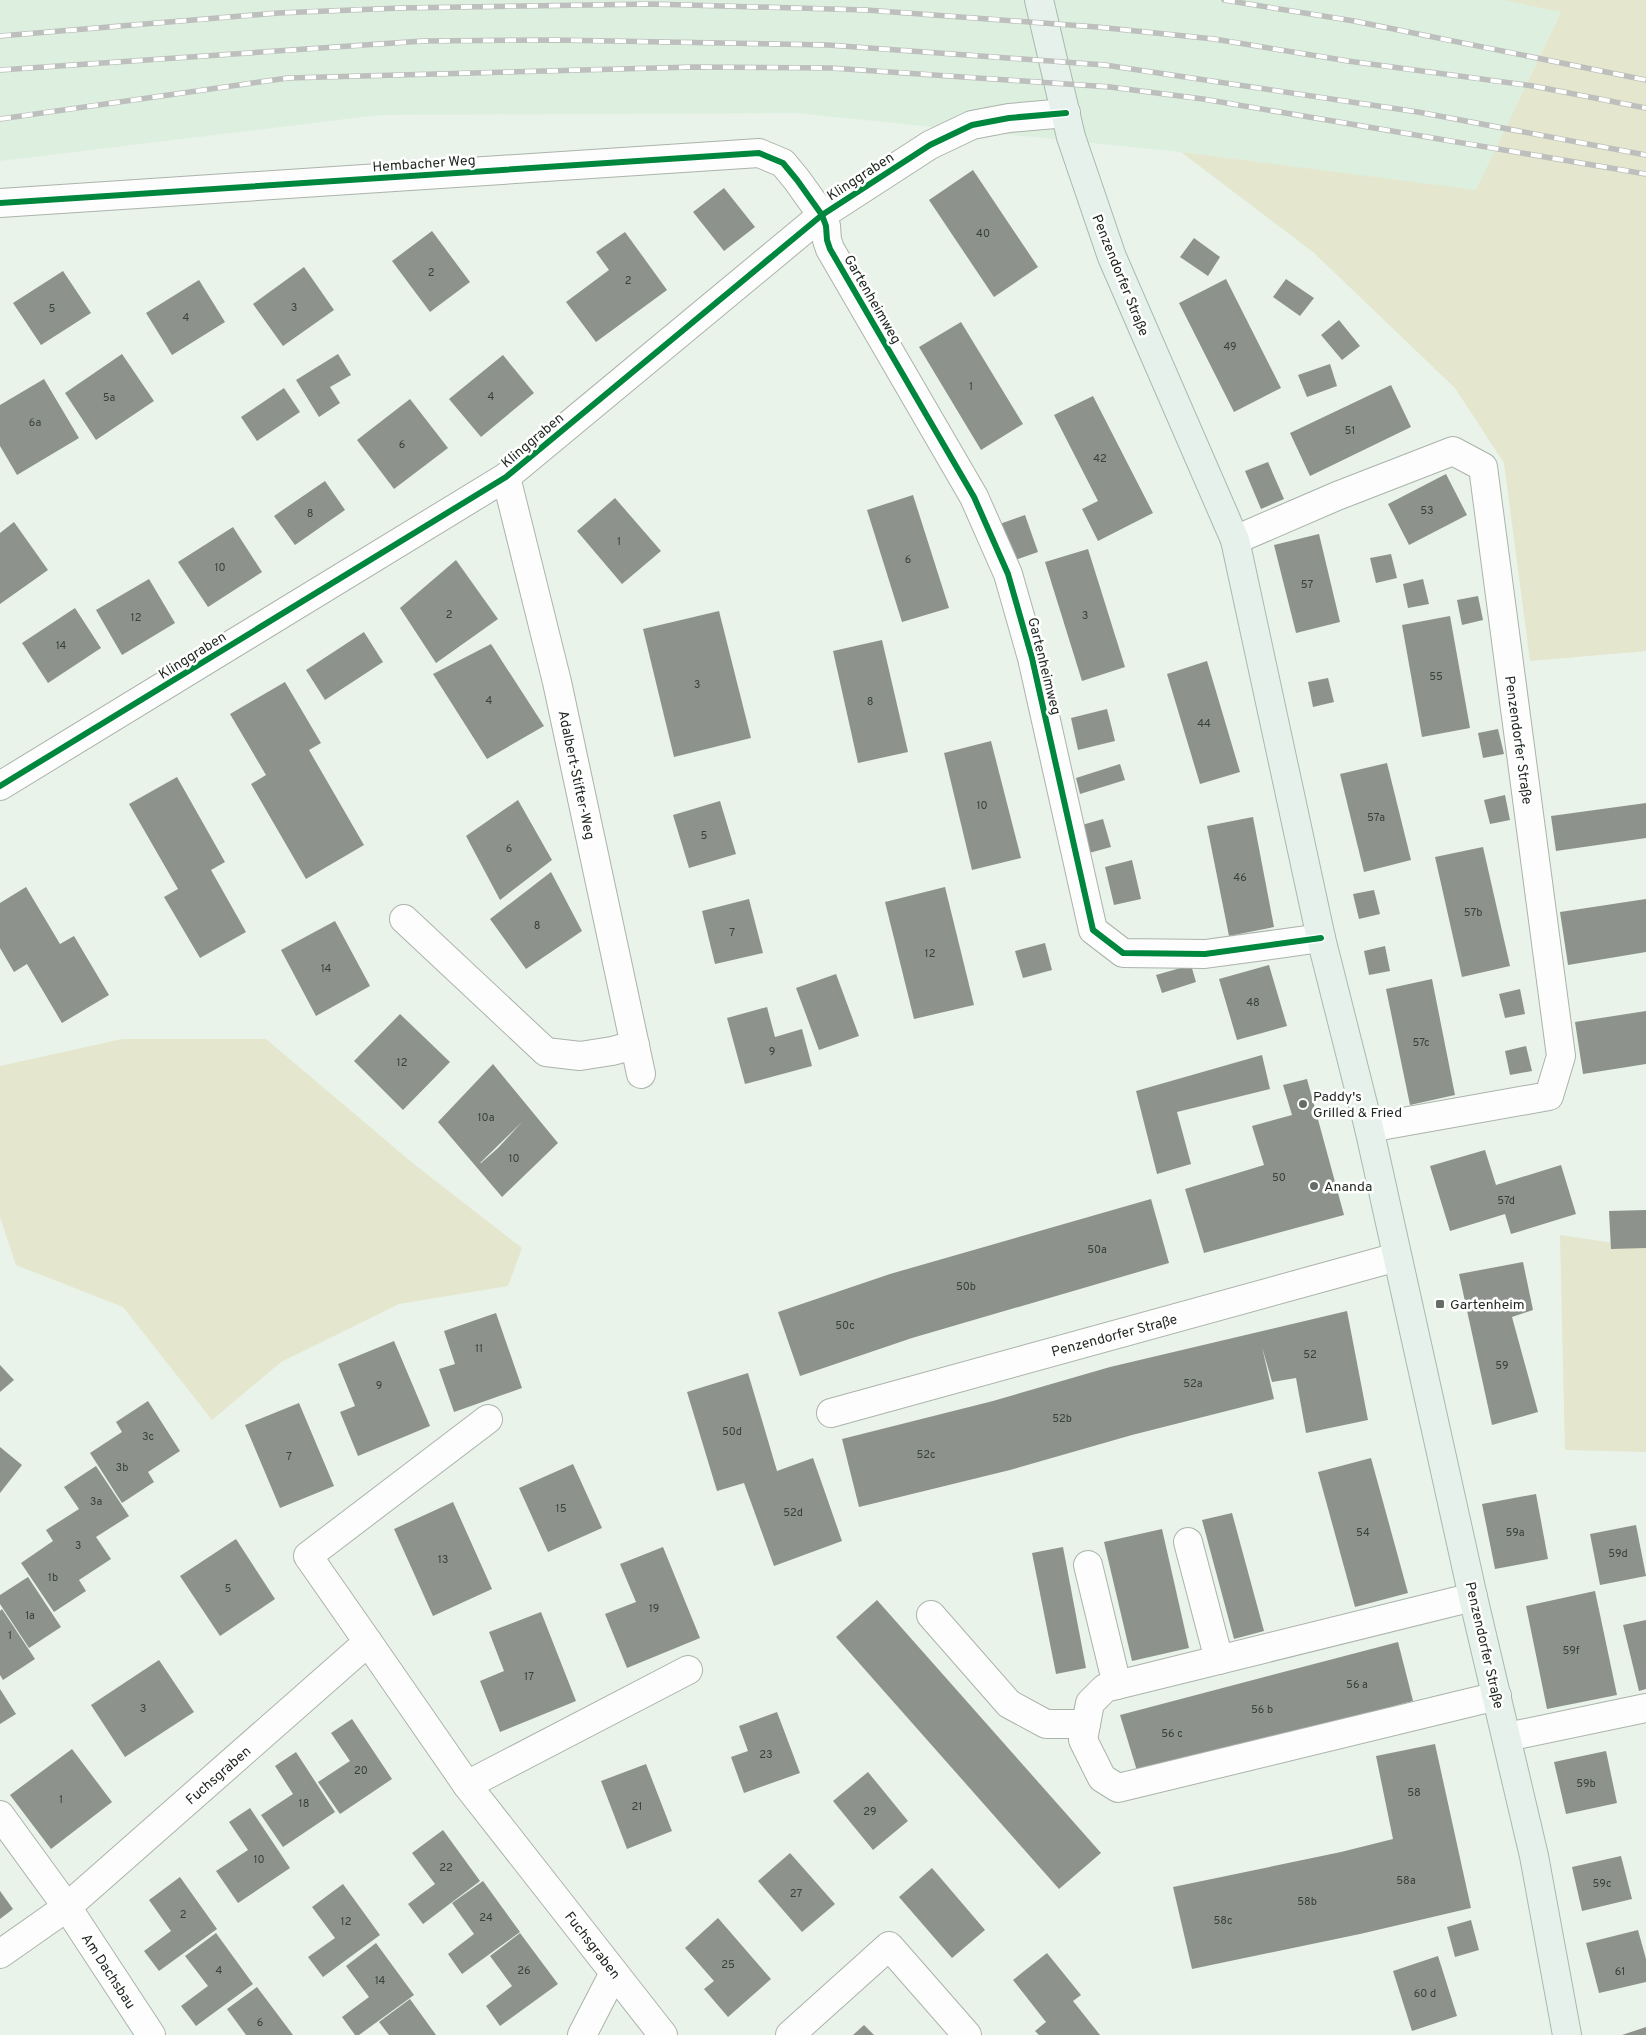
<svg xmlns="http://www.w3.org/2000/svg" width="1646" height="2035" font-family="Overpass,sans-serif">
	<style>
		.built { fill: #ddefde }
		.green { fill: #e4e6ce }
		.building { fill: #8d938c; fill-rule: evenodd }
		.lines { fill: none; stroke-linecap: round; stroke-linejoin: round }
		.minor-casing { stroke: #abb3ab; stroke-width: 30 }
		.major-casing { stroke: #a6bab0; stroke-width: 30 }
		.minor { stroke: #fcfdfc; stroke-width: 28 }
		.major { stroke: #e6f1ec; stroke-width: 28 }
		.rail-casing { stroke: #bdbfbd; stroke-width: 5.5 }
		.rail { stroke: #fff; stroke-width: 4; stroke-dasharray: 11; stroke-linecap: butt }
		.cycleway-casing { stroke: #fff; stroke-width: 9 }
		.cycleway { stroke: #00873e; stroke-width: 6 }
		.poi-dot { fill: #666d66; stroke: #fff; stroke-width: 2 }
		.labels { text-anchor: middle; stroke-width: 5; stroke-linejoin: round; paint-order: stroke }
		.number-label { font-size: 11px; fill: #3a403a }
		.street-label { font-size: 14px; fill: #1f251f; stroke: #fff }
		.poi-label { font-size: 14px; fill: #1f251f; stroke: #fff; text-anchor: start }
	</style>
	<rect width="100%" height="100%" fill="#e9f3e9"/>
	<path class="built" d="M0 0H1504L1561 11 1476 191 1181 152 795 113 379 115 0 161Z"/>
	<g class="green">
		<path d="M1504 0H1646V651L1530 661 1504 463 1455 388 1313 252 1181 152 1476 190 1561 12Z"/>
		<path d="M122 1039H266L415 1165 522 1248 508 1286 399 1304 281 1362 212 1420 123 1307 16 1265 0 1217V1066Z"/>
		<path d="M1560 1235 1646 1248V1452L1565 1450Z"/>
	</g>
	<g class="building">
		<path d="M973 170 1038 267 994 297 929 200Z"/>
		<path d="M724 188 755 227 724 251 693 212Z"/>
		<path d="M432 231 470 282 430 312 392 261Z"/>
		<path d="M625 232 667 290 596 342 566 302 609 270 596 252Z"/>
		<path d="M1194 238 1220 257 1208 276 1180 257Z"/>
		<path d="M304 267 334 310 283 346 253 304Z"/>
		<path d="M63 271 91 313 41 345 13 303Z"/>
		<path d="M1226 279 1281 388 1234 412 1179 303Z"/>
		<path d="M1286 279 1314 298 1300 316 1273 297Z"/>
		<path d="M199 280 225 322 172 355 146 313Z"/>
		<path d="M1339 320 1360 346 1342 360 1321 335Z"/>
		<path d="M961 322 1023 424 981 450 919 347Z"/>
		<path d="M122 354 154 401 96 440 65 393Z"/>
		<path d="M338 354 351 375 330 387 340 403 319 417 296 380Z"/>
		<path d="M503 355 534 393 481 437 449 399Z"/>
		<path d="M1330 364 1337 386 1307 397 1298 375Z"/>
		<path d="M44 379 79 438 17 475 0 446V405Z"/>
		<path d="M1391 385 1411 427 1310 476 1290 433Z"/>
		<path d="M284 388 300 412 257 441 241 417Z"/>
		<path d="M1093 396 1153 513 1098 541 1082 509 1098 501 1054 415Z"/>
		<path d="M410 399 448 448 394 489 357 440Z"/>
		<path d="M1268 462 1284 499 1261 509 1245 471Z"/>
		<path d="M1446 474 1467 515 1409 545 1388 504Z"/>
		<path d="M325 481 345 510 295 545 274 516Z"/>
		<path d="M913 495 949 608 902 622 867 510Z"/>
		<path d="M615 498 661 551 622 584 577 531Z"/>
		<path d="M1025 515 1038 552 1007 563 994 526Z"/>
		<path d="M14 522 48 570 0 604V533Z"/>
		<path d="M233 527 262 572 208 607 178 562Z"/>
		<path d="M1319 534 1340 622 1296 633 1274 545Z"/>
		<path d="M1088 549 1125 667 1082 681 1045 562Z"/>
		<path d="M1391 554 1397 578 1376 583 1370 558Z"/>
		<path d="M456 560 498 619 436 663 400 608Z"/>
		<path d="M149 579 175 623 122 655 96 610Z"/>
		<path d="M1423 579 1429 604 1408 608 1403 584Z"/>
		<path d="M1478 596 1483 620 1462 625 1457 600Z"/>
		<path d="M75 608 101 648 48 683 22 643Z"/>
		<path d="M719 611 751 738 674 757 643 629Z"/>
		<path d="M1450 616 1470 728 1422 737 1402 625Z"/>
		<path d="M364 632 383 662 325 700 306 670Z"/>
		<path d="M882 640 908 752 858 763 833 651Z"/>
		<path d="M491 644 544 726 487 759 433 674Z"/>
		<path d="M1207 661 1240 772 1200 784 1167 674Z"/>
		<path d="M1328 678 1334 702 1313 707 1308 682Z"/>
		<path d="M285 682 321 743 309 750 364 845 306 879 251 784 266 775 230 714Z"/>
		<path d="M1107 709 1115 741 1078 750 1071 718Z"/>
		<path d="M1498 729 1504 754 1483 758 1478 733Z"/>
		<path d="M991 741 1021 858 972 870 944 753Z"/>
		<path d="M1387 763 1411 860 1364 872 1340 774Z"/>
		<path d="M1120 764 1125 780 1080 794 1076 778Z"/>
		<path d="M177 777 225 862 211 870 246 932 200 958 164 897 178 889 129 804Z"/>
		<path d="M1505 795 1510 820 1490 824 1484 800Z"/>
		<path d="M518 800 552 860 500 900 466 836Z"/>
		<path d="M720 801 736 854 689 868 673 815Z"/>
		<path d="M1646 803V838L1556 851 1551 816Z"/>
		<path d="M1253 817 1274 927 1229 936 1207 826Z"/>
		<path d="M1103 819 1111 847 1089 853 1082 825Z"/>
		<path d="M1483 847 1510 966 1462 977 1435 857Z"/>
		<path d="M1132 860 1141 899 1114 905 1105 867Z"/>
		<path d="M551 872 582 931 526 969 490 919Z"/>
		<path d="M26 887 60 944 74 936 109 995 62 1023 27 964 14 972 0 948V903Z"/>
		<path d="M945 887 974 1005 914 1019 885 902Z"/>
		<path d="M1374 890 1380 914 1359 919 1353 894Z"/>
		<path d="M749 899 763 953 715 964 702 911Z"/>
		<path d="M1646 899V952L1568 965 1560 912Z"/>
		<path d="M335 921 370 986 316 1016 281 950Z"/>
		<path d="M1045 943 1052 970 1023 978 1015 951Z"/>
		<path d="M1385 946 1390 971 1369 975 1364 951Z"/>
		<path d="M1191 965 1196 982 1162 993 1156 975Z"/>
		<path d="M1269 965 1287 1026 1237 1040 1219 979Z"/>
		<path d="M836 974 859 1036 819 1050 796 988Z"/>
		<path d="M1432 979 1455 1095 1410 1105 1386 989Z"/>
		<path d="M1520 989 1525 1014 1505 1018 1499 994Z"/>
		<path d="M767 1007 775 1037 802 1029 812 1066 745 1084 727 1018Z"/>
		<path d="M1646 1011V1064L1583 1074 1575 1022Z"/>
		<path d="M400 1014 450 1062 403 1110 354 1061Z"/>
		<path d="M1526 1046 1532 1071 1510 1075 1505 1051Z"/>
		<path d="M1262 1055 1270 1089 1177 1112 1191 1164 1157 1174 1136 1091Z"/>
		<path d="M493 1064 558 1143 502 1197 438 1122ZM522 1122 498 1148 481 1163H480Z"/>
		<path d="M1307 1079 1344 1215 1204 1253 1185 1189 1264 1165 1252 1126 1292 1115 1283 1085Z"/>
		<path d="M1485 1150 1496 1185 1561 1165 1576 1214 1511 1234 1505 1214 1450 1231 1430 1166Z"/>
		<path d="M1151 1199 1169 1263 912 1338 800 1376 778 1312 890 1274Z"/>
		<path d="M1646 1210V1248L1611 1249 1609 1211Z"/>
		<path d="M1523 1262 1533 1310 1512 1317 1538 1412 1492 1425 1459 1274Z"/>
		<path d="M1347 1311 1368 1420 1306 1433 1296 1378 1272 1382 1262 1347 1274 1399 1132 1435 1010 1470 859 1507 842 1439 993 1401 1110 1367Z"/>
		<path d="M496 1313 522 1388 454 1412 439 1369 455 1364 444 1331Z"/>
		<path d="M394 1341 430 1426 358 1456 340 1412 355 1406 338 1364Z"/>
		<path d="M0 1365 14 1380 0 1392Z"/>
		<path d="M748 1373 777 1471 813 1458 842 1541 774 1566 744 1483 717 1491 687 1392Z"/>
		<path d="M148 1401 180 1451 148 1472 154 1482 122 1503 90 1453 122 1432 116 1422Z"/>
		<path d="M299 1403 334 1486 280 1508 245 1425Z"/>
		<path d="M0 1447 22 1465 0 1493Z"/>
		<path d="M1371 1458 1408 1593 1355 1607 1318 1472Z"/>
		<path d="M573 1464 602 1528 548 1552 519 1488Z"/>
		<path d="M96 1466 129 1516 96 1537 111 1559 79 1580 86 1591 54 1612 21 1563 53 1541 46 1530 79 1509 64 1487Z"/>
		<path d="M1536 1494 1548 1559 1495 1569 1482 1504Z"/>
		<path d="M453 1502 492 1589 433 1616 394 1529Z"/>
		<path d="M1232 1513 1264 1631 1234 1639 1202 1520Z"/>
		<path d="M1636 1525 1646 1576 1600 1585 1590 1534Z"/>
		<path d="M1162 1529 1189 1648 1132 1661 1104 1542Z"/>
		<path d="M236 1539 275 1599 220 1636 180 1576Z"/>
		<path d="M663 1547 700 1638 627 1668 605 1614 636 1602 620 1564Z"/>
		<path d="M1063 1547 1086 1668 1056 1674 1032 1553Z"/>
		<path d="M28 1577 61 1627 29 1648 0 1604V1595Z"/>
		<path d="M1595 1591 1617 1695 1547 1709 1526 1606Z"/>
		<path d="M877 1600 1101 1853 1059 1889 836 1637Z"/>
		<path d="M2 1609 35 1659 3 1680 0 1675V1611Z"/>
		<path d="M541 1612 576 1701 500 1732 480 1681 504 1671 489 1632Z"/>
		<path d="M1646 1620V1689L1639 1691 1623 1625Z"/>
		<path d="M1398 1642 1413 1701 1138 1774 1120 1715Z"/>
		<path d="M159 1660 194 1712 125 1757 91 1705Z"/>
		<path d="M0 1689 16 1714 0 1724Z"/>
		<path d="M777 1712 800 1773 744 1793 731 1757 748 1751 739 1726Z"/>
		<path d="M352 1719 392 1779 340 1814 318 1782 350 1761 331 1733Z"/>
		<path d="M1435 1744 1471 1908 1360 1934 1192 1969 1173 1887 1341 1852 1393 1839 1376 1756Z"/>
		<path d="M72 1749 112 1802 51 1849 10 1795Z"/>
		<path d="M1606 1751 1617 1803 1566 1814 1554 1762Z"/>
		<path d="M296 1752 335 1812 283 1847 261 1815 293 1794 275 1766Z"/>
		<path d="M646 1764 672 1831 627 1849 601 1781Z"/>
		<path d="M868 1772 908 1821 873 1850 833 1801Z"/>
		<path d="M250 1808 290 1868 238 1903 216 1871 248 1850 229 1822Z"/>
		<path d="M443 1830 480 1881 423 1924 408 1904 435 1884 412 1853Z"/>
		<path d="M790 1853 835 1904 802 1932 758 1881Z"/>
		<path d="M1621 1856 1632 1899 1582 1911 1572 1867Z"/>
		<path d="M932 1868 985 1930 952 1958 899 1897Z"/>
		<path d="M180 1877 217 1929 159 1971 144 1951 171 1931 149 1900Z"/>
		<path d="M483 1881 520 1932 462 1974 448 1954 474 1934 452 1903Z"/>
		<path d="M343 1884 380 1935 323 1977 308 1957 335 1938 312 1907Z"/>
		<path d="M0 1891 13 1909 0 1919Z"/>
		<path d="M718 1918 771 1979 728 2017 704 1989 714 1981 685 1948Z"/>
		<path d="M1471 1920 1479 1950 1455 1957 1447 1927Z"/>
		<path d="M1638 1930 1646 1959V1982L1599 1993 1586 1943Z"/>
		<path d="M216 1933 253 1984 196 2026 181 2006 208 1986 185 1956Z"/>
		<path d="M520 1933 558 1984 500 2026 486 2006 512 1986 490 1956Z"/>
		<path d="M376 1943 414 1995 359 2035H355L342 2017 369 1997 346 1966Z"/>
		<path d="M1047 1953 1081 1995 1073 2001 1100 2035H1039L1035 2031 1046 2022 1013 1980Z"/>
		<path d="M1438 1956 1457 2016 1412 2031 1393 1971Z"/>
		<path d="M257 1987 293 2035H246L227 2009Z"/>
		<path d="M410 1999 436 2035H389L379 2022Z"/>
		<path d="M864 2025 874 2035H853Z"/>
		<path d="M1646 2027V2035H1622Z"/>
	</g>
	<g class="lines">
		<defs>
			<g id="minor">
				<path d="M0 203 759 153 783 163 797 180 822 215 826 226 827 240 830 249 974 497 1008 574 1032 658 1093 930 1123 953 1205 954 1321 938"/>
				<path d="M506 477 557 682 641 1074"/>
				<path d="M1235 540 1337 496 1453 451 1483 467 1561 1056 1549 1096 1369 1128"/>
				<path d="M0 786 506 477 822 215 930 145 972 125 1009 118 1066 113"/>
				<path d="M404 919 546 1052 580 1056 612 1051 635 1045"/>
				<path d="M831 1413 1397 1257"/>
				<path d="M1188 1542 1219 1660"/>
				<path d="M1088 1565 1117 1685"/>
				<path d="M1473 1597 1105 1688 1090 1703 1083 1740 1102 1778 1118 1788 1497 1696"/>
				<path d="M931 1615 1009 1704 1046 1724H1086"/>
				<path d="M368 1642 308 1556 488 1419"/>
				<path d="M1507 1737 1646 1708"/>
				<path d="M467 1785 688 1670"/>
				<path d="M0 1815 67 1907 151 2035"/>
				<path d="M0 1954 67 1907 368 1642 467 1785 663 2035"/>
				<path d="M582 2035 614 1973"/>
				<path d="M790 2035 889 1946 967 2035"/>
			</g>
			<path id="major" d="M1039 0 1071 137 1112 257 1235 540 1321 938 1369 1128 1473 1597 1534 1856 1567 2035"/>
		</defs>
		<use href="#minor" class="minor-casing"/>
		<use href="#major" class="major-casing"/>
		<use href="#minor" class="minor"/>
		<use href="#major" class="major"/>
		<defs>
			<g id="rail">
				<path d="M1224 0 1354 21 1646 80"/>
				<path d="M0 36 278 13 401 8 653 4 866 10 1097 27 1214 39 1348 61 1533 86 1646 108"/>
				<path d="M0 70 423 41 555 40 828 45 1105 65 1418 112 1646 155"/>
				<path d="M0 119 288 78 693 67 831 68 1110 87 1203 99 1646 174"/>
			</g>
		</defs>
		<use href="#rail" class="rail-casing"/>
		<use href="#rail" class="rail"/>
		<defs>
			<g id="cycleway">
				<path d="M0 203 759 153 783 163 797 180 822 215 826 226 827 240 830 249 974 497 1008 574 1032 658 1093 930 1123 953 1205 954 1321 938"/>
				<path d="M0 786 506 477 822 215 930 145 972 125 1009 118 1066 113"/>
			</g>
		</defs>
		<use href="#cycleway" class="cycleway-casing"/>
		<use href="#cycleway" class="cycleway"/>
	</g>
	<g class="poi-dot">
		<circle cx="1303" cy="1104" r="5"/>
		<circle cx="1314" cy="1186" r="5"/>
		<rect x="1435" y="1299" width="10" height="10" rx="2.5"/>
	</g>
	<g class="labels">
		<g class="number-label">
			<text x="983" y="237">40</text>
			<text x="431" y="276">2</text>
			<text x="628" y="284">2</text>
			<text x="294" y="311">3</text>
			<text x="52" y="312">5</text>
			<text x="186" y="321">4</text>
			<text x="1230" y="350">49</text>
			<text x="971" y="390">1</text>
			<text x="491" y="400">4</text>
			<text x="109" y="401">5a</text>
			<text x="35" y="426">6a</text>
			<text x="1350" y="434">51</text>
			<text x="402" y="448">6</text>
			<text x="1100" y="462">42</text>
			<text x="1427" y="514">53</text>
			<text x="310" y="517">8</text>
			<text x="619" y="545">1</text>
			<text x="908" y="563">6</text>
			<text x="220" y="571">10</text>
			<text x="1307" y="588">57</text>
			<text x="449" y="618">2</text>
			<text x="1085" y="619">3</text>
			<text x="136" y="621">12</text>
			<text x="61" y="649">14</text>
			<text x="1436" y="680">55</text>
			<text x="697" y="688">3</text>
			<text x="489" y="704">4</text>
			<text x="870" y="705">8</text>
			<text x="1204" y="727">44</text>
			<text x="982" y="809">10</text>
			<text x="1376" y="821">57a</text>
			<text x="704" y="839">5</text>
			<text x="509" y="852">6</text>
			<text x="1240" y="881">46</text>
			<text x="1473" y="916">57b</text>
			<text x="537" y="929">8</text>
			<text x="732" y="936">7</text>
			<text x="930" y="957">12</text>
			<text x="326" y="972">14</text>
			<text x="1253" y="1006">48</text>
			<text x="1421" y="1046">57c</text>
			<text x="772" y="1055">9</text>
			<text x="402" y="1066">12</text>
			<text x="486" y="1121">10a</text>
			<text x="514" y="1162">10</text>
			<text x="1279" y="1181">50</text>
			<text x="1506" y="1204">57d</text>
			<text x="1097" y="1253">50a</text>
			<text x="966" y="1290">50b</text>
			<text x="845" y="1329">50c</text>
			<text x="479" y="1352">11</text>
			<text x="1310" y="1358">52</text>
			<text x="1502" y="1369">59</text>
			<text x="1193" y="1387">52a</text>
			<text x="379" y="1389">9</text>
			<text x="1062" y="1422">52b</text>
			<text x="732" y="1435">50d</text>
			<text x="148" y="1440">3c</text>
			<text x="926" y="1458">52c</text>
			<text x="289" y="1460">7</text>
			<text x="122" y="1471">3b</text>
			<text x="96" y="1505">3a</text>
			<text x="561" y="1512">15</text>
			<text x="793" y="1516">52d</text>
			<text x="1363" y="1536">54</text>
			<text x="1515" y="1536">59a</text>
			<text x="78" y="1549">3</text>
			<text x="1618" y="1557">59d</text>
			<text x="443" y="1563">13</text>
			<text x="53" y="1581">1b</text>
			<text x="228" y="1592">5</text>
			<text x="654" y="1612">19</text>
			<text x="30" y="1619">1a</text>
			<text x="10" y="1639">1</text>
			<text x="1571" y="1654">59f</text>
			<text x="529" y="1680">17</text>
			<text x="1357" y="1688">56 a</text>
			<text x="143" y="1712">3</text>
			<text x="1262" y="1713">56 b</text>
			<text x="1172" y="1737">56 c</text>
			<text x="766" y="1758">23</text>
			<text x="361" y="1774">20</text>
			<text x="1586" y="1787">59b</text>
			<text x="1414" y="1796">58</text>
			<text x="61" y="1803">1</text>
			<text x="304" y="1807">18</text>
			<text x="637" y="1810">21</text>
			<text x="870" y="1815">29</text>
			<text x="259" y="1863">10</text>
			<text x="446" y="1871">22</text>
			<text x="1406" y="1884">58a</text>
			<text x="1602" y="1887">59c</text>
			<text x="796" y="1897">27</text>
			<text x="1307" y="1905">58b</text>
			<text x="183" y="1918">2</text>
			<text x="486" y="1921">24</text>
			<text x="1223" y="1924">58c</text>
			<text x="346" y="1925">12</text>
			<text x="728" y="1968">25</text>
			<text x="219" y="1974">4</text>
			<text x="524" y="1974">26</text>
			<text x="1620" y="1975">61</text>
			<text x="380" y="1984">14</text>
			<text x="1425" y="1997">60 d</text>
			<text x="260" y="2026">6</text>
		</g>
		<g class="street-label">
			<text transform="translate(424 163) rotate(-4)" y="5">Hembacher Weg</text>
			<text transform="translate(860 176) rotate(-33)" y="5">Klinggraben</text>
			<text transform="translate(1121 275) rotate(68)" y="5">Penzendorfer Straße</text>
			<text transform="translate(873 299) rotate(60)" y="5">Gartenheimweg</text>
			<text transform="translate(532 440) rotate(-40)" y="5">Klinggraben</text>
			<text transform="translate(192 655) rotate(-32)" y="5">Klinggraben</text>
			<text transform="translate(1045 666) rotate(76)" y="5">Gartenheimweg</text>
			<text transform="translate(1519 740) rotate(82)" y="5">Penzendorfer Straße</text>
			<text transform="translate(577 775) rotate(78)" y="5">Adalbert-Stifter-Weg</text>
			<text transform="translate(1114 1335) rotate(-15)" y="5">Penzendorfer Straße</text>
			<text transform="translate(1485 1645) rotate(77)" y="5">Penzendorfer Straße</text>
			<text transform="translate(218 1775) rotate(-41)" y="5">Fuchsgraben</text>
			<text transform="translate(593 1945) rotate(52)" y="5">Fuchsgraben</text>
			<text transform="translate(109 1971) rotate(57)" y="5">Am Dachsbau</text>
		</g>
		<g class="poi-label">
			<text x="1313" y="1101">Paddy's<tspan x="1313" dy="16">Grilled &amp; Fried</tspan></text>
			<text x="1324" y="1191">Ananda</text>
			<text x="1450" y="1309">Gartenheim</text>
		</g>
	</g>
</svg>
